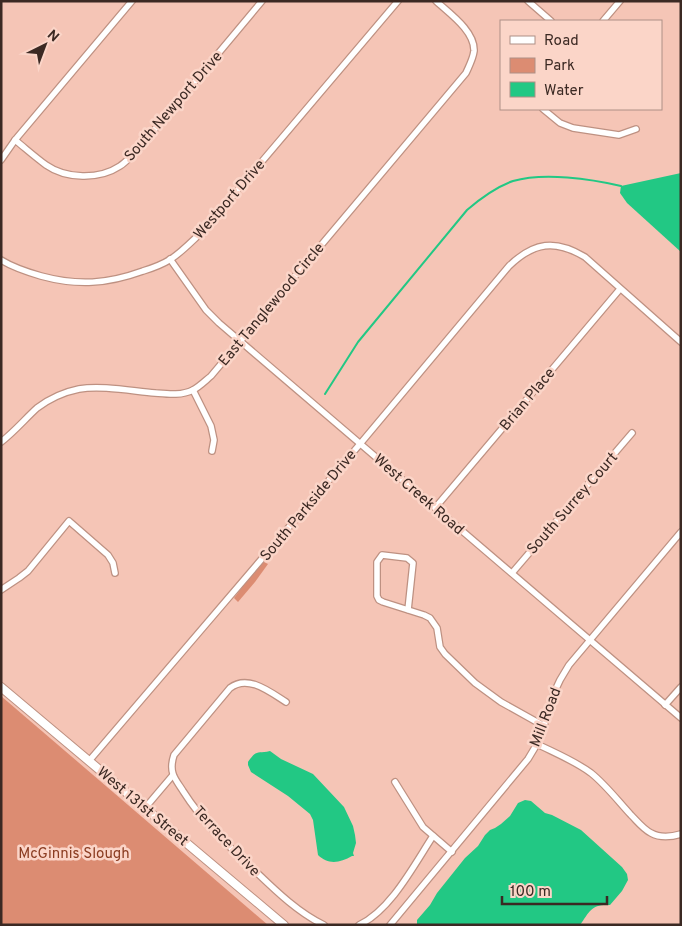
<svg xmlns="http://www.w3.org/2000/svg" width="682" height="926" font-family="Overpass,sans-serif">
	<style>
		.green { fill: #dc8c72 }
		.water { fill: #22c884 }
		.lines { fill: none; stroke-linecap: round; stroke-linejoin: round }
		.stream { stroke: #22c884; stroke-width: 2 }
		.street-casing { stroke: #be9182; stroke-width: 8 }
		.secondary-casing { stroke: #be9182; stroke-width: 10 }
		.street { stroke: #fff; stroke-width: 5.5 }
		.secondary { stroke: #fff; stroke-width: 8 }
		.labels { text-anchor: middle; stroke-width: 5; stroke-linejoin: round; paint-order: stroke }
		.street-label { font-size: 15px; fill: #3b2923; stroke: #fbd5c8 }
		.park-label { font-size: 15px; fill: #8b3c21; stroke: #fbd5c8 }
	</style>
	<rect width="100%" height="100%" fill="#f5c5b6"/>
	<g class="green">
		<path d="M264 562 268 564 255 582 238 602 234 598 249 578Z"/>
		<path d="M1 696 268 925H1Z"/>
	</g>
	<g class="water">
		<path d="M681 173V252L627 203 620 193 621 186Z"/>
		<path d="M270 751 281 759 313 774 344 807 353 826 355 835 356 843 353 853 354 856H352C340 863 328 865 318 855L313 820 310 814 288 796 251 772 248 765V762C257 749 257 754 270 751Z"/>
		<path d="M525 800 531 801 545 813 552 815 581 830 622 867 627 874 628 880 622 891 610 905C591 904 590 911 580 925H417V920L430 905 437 893 465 858 478 846 485 835 490 830 495 828 501 824 510 816 518 803Z"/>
	</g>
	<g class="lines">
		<path class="stream" d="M325 394 358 342 467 210C481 198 496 187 513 181 544 172 591 179 621 186"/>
		<defs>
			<g id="street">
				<path d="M528 1 551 21"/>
				<path d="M603 21 620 1"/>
				<path d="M543 109 560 123 573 128 619 135 636 129"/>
				<path d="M15 140C25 148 35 157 46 165 66 179 99 180 120 166 126 162 130 157 135 153L262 1"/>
				<path d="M1 160 15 140 132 1"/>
				<path d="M170 259 206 310 219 323 681 718"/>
				<path d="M1 260C14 268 27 272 41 276 78 286 107 284 143 271 153 268 163 264 171 259 183 251 193 240 203 231L398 1"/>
				<path d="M193 390 211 426 214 440 212 451"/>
				<path d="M1 442C14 432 25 419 37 408 49 399 64 392 79 389 101 385 132 391 155 393 167 394 181 396 193 390 199 387 205 381 211 376L466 73C469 66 473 59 474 51 475 31 449 13 436 1"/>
				<path d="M435 508 620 289"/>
				<path d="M512 573 632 433"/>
				<path d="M1 590 19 578 28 571 69 521 108 555 113 563 115 573"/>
				<path d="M408 610 413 563 407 558 382 555 377 562V596L379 600 383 602 424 615 430 618 437 628 440 647 445 654 475 683 501 702 544 726"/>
				<path d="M286 702C270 692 248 674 230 688L174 755C172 761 171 768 173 774 175 780 180 786 183 791 202 821 226 844 252 868 274 889 297 912 324 925"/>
				<path d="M665 705 681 687"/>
				<path d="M537 744C555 753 575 761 591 773 606 785 618 801 631 815 637 821 643 829 651 833 660 838 671 837 681 834"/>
				<path d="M89 761 360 444 509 266C534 242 555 239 585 257L681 342"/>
				<path d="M395 782 423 827 452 852"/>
				<path d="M145 808 173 775"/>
				<path d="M359 925C391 910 414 865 433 836"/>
				<path d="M390 925 528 759 537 744 544 726 553 695 560 680 569 665 681 532"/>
			</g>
			<path id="secondary" d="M1 687 284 925"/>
		</defs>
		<use href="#street" class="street-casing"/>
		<use href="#secondary" class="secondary-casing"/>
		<use href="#street" class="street"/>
		<use href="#secondary" class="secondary"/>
	</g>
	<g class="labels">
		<g class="street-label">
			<text transform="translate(173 106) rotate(-49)" y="5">South Newport Drive</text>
			<text transform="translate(229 199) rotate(-49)" y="5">Westport Drive</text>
			<text transform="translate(271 304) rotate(-50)" y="5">East Tanglewood Circle</text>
			<text transform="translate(527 399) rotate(-50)" y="5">Brian Place</text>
			<text transform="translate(419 494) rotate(41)" y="5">West Creek Road</text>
			<text transform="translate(572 503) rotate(-49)" y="5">South Surrey Court</text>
			<text transform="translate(308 505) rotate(-50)" y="5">South Parkside Drive</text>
			<text transform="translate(545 717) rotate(-69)" y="5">Mill Road</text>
			<text transform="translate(143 806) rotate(40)" y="5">West 131st Street</text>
			<text transform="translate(227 841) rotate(47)" y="5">Terrace Drive</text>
		</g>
		<g class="park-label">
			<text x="74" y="858">McGinnis Slough</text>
		</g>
	</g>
	<rect width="682" height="926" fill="none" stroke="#3b2923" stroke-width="5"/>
	<rect x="500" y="20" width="162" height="90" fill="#fbd5c8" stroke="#ae9086"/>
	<rect x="510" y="36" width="25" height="8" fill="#ffffff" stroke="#ae9086"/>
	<text x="544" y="45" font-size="15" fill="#3b2923">Road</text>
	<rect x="510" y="58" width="25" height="15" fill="#dc8c72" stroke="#ae9086"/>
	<text x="544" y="70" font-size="15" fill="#3b2923">Park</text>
	<rect x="510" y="82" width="25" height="15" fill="#22c884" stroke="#ae9086"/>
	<text x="544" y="95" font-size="15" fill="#3b2923">Water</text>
	<g transform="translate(45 45) rotate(42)" stroke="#fbd5c8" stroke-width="4" paint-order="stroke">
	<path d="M0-4L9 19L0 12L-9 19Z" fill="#3b2923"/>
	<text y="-8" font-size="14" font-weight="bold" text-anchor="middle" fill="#3b2923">N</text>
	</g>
	<path d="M502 896v8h105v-8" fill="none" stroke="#3b2923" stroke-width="2.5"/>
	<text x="510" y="896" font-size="15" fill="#3b2923" stroke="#fbd5c8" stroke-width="4" paint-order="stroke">100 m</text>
</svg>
